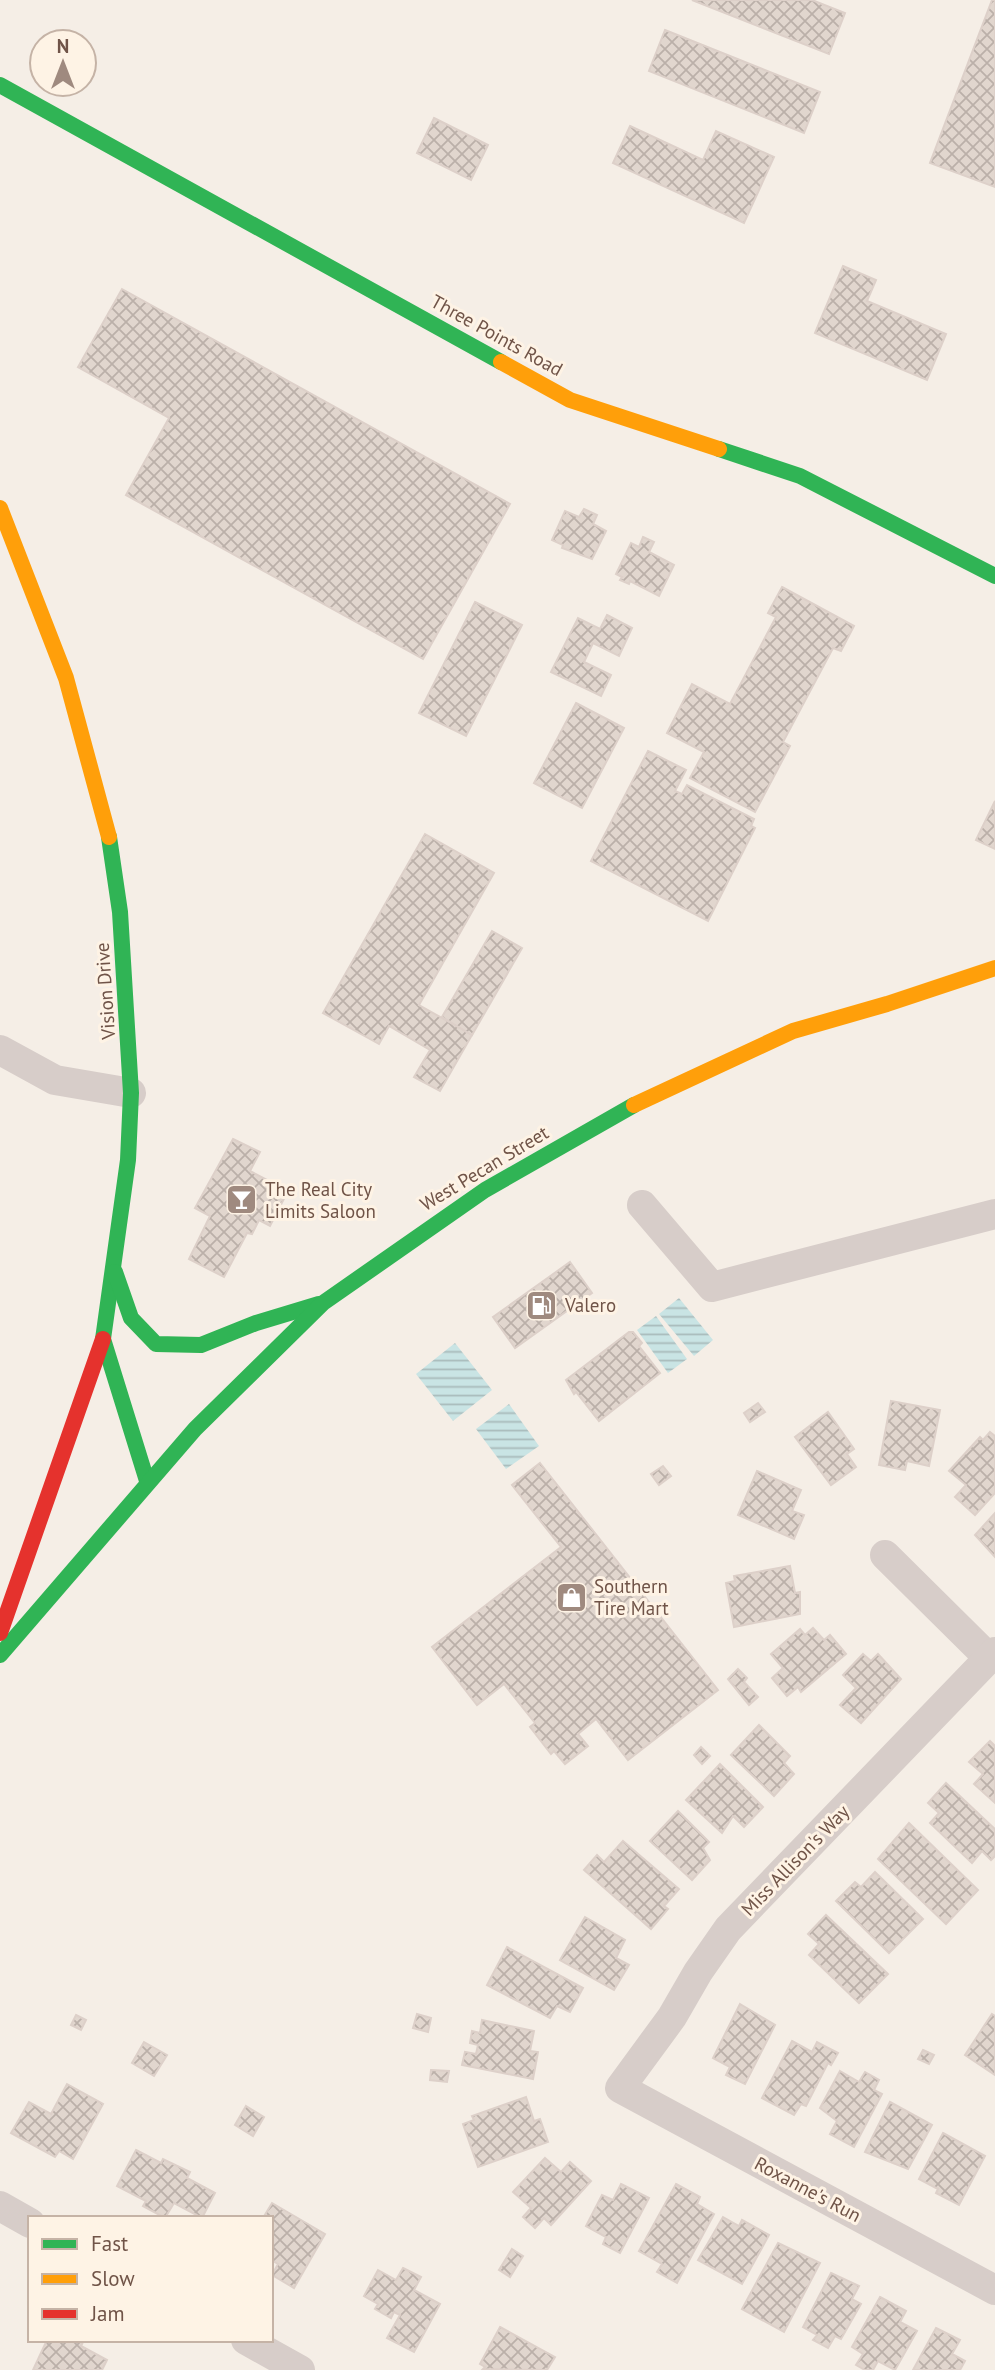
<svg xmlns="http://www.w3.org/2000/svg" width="995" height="2370" font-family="'PT Sans',sans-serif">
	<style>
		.water { fill: url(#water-rules) }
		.building { fill: url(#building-cross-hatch); stroke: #ddd0c9; stroke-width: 2 }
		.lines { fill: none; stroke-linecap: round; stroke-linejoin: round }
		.street { stroke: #d7cdc9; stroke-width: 30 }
		.fast { stroke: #30b455; stroke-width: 16 }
		.slow { stroke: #ff9f0a; stroke-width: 16 }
		.jam { stroke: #e5322d; stroke-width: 16 }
		.labels { text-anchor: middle; stroke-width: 6; stroke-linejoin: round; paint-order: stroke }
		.street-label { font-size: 19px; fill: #705448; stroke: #fef3e5 }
		.poi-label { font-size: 19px; fill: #705448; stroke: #fef3e5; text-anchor: start }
	</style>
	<defs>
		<pattern id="water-rules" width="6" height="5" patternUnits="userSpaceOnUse" patternTransform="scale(1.75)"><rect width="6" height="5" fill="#c9e4e4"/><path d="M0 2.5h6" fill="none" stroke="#a8bbbb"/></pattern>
		<pattern id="building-cross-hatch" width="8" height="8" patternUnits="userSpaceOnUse" patternTransform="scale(1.75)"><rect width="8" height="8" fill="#e1d6ce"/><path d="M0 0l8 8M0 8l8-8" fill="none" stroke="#bbb0a9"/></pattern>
	</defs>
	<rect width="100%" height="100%" fill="#f5eee6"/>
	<g class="water">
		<path d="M679 1298 713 1340 694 1356 659 1314Z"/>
		<path d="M656 1316 687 1359 668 1373 637 1330Z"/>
		<path d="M455 1343 492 1390 453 1421 416 1374Z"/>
		<path d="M509 1404 539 1446 506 1469 476 1429Z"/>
	</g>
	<g class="building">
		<path d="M692 0H812L845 13 829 54Z"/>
		<path d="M992 0H995V187L930 163Z"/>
		<path d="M665 30 820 92 804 133 649 71Z"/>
		<path d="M434 118 488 145 471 180 417 153Z"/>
		<path d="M630 126 703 160 716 131 774 157 744 223 613 163Z"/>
		<path d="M843 266 876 280 867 301 946 334 927 380 815 333Z"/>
		<path d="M122 289 510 504 423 659 126 495 169 418 78 367Z"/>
		<path d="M584 509 597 515 593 524 606 531 592 559 562 548 563 545 552 540 565 511 579 517Z"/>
		<path d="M643 537 654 542 649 552 674 565 659 596 630 581 629 584 620 580 622 577 616 574 631 543 639 547Z"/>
		<path d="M782 587 854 626 841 651 833 648 783 742 790 746 755 812 690 778 704 752 667 733 692 684 730 704 776 617 768 613Z"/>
		<path d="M475 602 522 625 466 736 419 713Z"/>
		<path d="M607 615 632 628 619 656 593 643 584 662 611 675 601 696 551 672 578 618 600 629Z"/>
		<path d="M576 703 624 728 582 808 534 783Z"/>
		<path d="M648 751 686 770 675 791 682 794 687 785 754 819 751 826 755 828 708 921 591 861Z"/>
		<path d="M995 801V849L976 840Z"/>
		<path d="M425 834 494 873 419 1005 472 1035 440 1091 414 1077 430 1050 389 1026 379 1044 323 1013Z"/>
		<path d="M492 931 522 948 472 1035 442 1017Z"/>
		<path d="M233 1139 260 1152 250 1171 288 1191 270 1226 259 1220 252 1234 247 1233 224 1277 189 1259 210 1216 195 1208Z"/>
		<path d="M570 1262 592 1293 515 1348 493 1317Z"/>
		<path d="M629 1332H633L642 1343 639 1346 660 1373 599 1421 576 1392 574 1394 566 1380Z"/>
		<path d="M891 1401 940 1410 929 1466 907 1461 905 1470 879 1465Z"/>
		<path d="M758 1403 765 1412 750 1422 744 1413Z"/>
		<path d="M828 1412 854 1449 847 1454 856 1467 831 1485 795 1437Z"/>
		<path d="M990 1432 995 1436V1493L975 1515 955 1497 966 1485 949 1471 980 1437 983 1440Z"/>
		<path d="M540 1463 718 1690 628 1760 596 1719 578 1734 588 1746 565 1764 554 1751 551 1754 530 1727 535 1723 504 1684 477 1705 432 1647 561 1547 512 1485Z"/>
		<path d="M663 1466 671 1476 659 1485 651 1474Z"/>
		<path d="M757 1471 801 1490 792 1511 804 1515 794 1539 738 1515Z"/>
		<path d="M995 1513V1557L975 1535Z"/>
		<path d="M790 1566 795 1593 800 1592V1614L734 1627 726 1583 735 1581 734 1576Z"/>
		<path d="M813 1628 824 1640 830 1635 846 1654 801 1692 798 1687 787 1696 772 1678 783 1668 771 1654 800 1629 805 1635Z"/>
		<path d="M863 1654 871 1661 878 1654 901 1679 861 1723 840 1705 856 1688 843 1675Z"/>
		<path d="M738 1669 747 1678 744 1682 758 1697 749 1705 728 1679Z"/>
		<path d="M759 1725 790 1756 784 1763 794 1774 774 1796 731 1755Z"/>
		<path d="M990 1741 995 1746V1803L974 1784 983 1774 969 1762Z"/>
		<path d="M701 1747 710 1756 702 1764 694 1755Z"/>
		<path d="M720 1764 763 1807 744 1827 733 1816 722 1833 686 1800Z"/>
		<path d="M946 1783 995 1829V1856L991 1860 982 1851 972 1863 930 1823 939 1813 928 1803Z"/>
		<path d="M678 1811 709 1842 703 1848 710 1860 692 1880 650 1841Z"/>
		<path d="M909 1823 978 1890 946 1924 878 1859Z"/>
		<path d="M623 1841 679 1889 664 1906 668 1909 651 1929 584 1870 597 1855 604 1862Z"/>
		<path d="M875 1872 923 1919 889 1953 836 1901 855 1882 861 1887Z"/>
		<path d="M826 1915 888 1974 859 2003 809 1955 819 1944 808 1934Z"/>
		<path d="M585 1917 625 1940 616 1958 629 1965 614 1990 560 1960Z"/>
		<path d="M507 1947 583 1988 570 2012 557 2006 550 2018 487 1985Z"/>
		<path d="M740 2004 775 2025 745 2084 726 2075 730 2067 713 2058Z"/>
		<path d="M417 2014 431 2018 428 2032 413 2028Z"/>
		<path d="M992 2014 995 2016V2075L965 2055Z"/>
		<path d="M76 2015 86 2020 81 2030 71 2025Z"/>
		<path d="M482 2020 534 2031 530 2051 538 2052 533 2079 462 2065 465 2052 476 2054 478 2045 470 2043 472 2031 480 2033Z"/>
		<path d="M792 2041 812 2052 817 2042 838 2053 831 2065 828 2063 806 2106 801 2104 794 2115 762 2098Z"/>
		<path d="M144 2042 167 2055 154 2076 132 2063Z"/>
		<path d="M923 2050 934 2055 929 2064 918 2059Z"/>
		<path d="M431 2070 449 2071 447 2082 430 2080Z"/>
		<path d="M840 2071 859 2082 865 2072 879 2080 874 2090 882 2094 854 2147 830 2134 837 2121 820 2108Z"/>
		<path d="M67 2084 103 2104 73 2159 59 2151 55 2157 11 2133 29 2102 51 2114Z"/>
		<path d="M526 2097 534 2121 540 2119 548 2142 478 2167 463 2124 474 2120 472 2116Z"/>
		<path d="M890 2102 932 2125 908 2169 865 2152Z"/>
		<path d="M246 2106 264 2117 253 2136 235 2125Z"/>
		<path d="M943 2133 985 2156 959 2205 936 2193 938 2189 919 2179Z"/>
		<path d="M136 2150 161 2163 163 2159 190 2172 187 2178 215 2193 202 2218 174 2203 165 2218 143 2206 146 2201 117 2186Z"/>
		<path d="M545 2158 561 2172 570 2162 591 2181 551 2225 544 2218 535 2228 523 2217 531 2208 513 2192Z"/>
		<path d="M621 2184 649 2198 620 2253 603 2244 606 2237 586 2226 602 2195 613 2200Z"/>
		<path d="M676 2184 700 2197 697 2204 714 2214 677 2283 657 2272 662 2264 639 2251Z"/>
		<path d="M272 2203 325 2234 294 2288 272 2275 278 2264 271 2260V2218H263Z"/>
		<path d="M723 2217 739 2226 742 2220 769 2235 742 2284 698 2260Z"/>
		<path d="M778 2243 820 2263 784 2332 742 2309Z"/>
		<path d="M512 2249 523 2256 510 2277 499 2270Z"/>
		<path d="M403 2268 421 2277 414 2290 440 2304 414 2352 387 2338 400 2315 394 2312 391 2318 375 2309 378 2304 364 2296 378 2270 396 2280Z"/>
		<path d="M831 2273 859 2286 852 2299 861 2304 841 2339 835 2336 828 2348 813 2340 817 2335 803 2327Z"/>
		<path d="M880 2297 906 2311 900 2322 917 2331 895 2370 878 2361 873 2370H865L856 2365 863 2354 852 2347Z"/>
		<path d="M500 2327 555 2357 547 2370 483 2369 485 2367 480 2364Z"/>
		<path d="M936 2328 960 2340 952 2354 965 2361 960 2370H913Z"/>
		<path d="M47 2340H84L81 2346 107 2360 102 2370H33Z"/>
	</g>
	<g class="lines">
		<g class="street">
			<path d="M0 1050 55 1080 131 1093"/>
			<path d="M642 1205 712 1287 995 1214"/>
			<path d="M885 1555 989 1658"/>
			<path d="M995 1652 728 1929 698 1972 672 2017 620 2088 995 2290"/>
			<path d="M0 2206 30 2223"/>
			<path d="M246 2340 300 2370"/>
		</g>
		<g class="fast">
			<path d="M0 85 501 362"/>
			<path d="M719 449 800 476 995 576"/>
			<path d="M109 837 120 912 131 1093 128 1160 103 1339 147 1481"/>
			<path d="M115 1272 131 1318 156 1344 201 1345 256 1323 319 1304"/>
			<path d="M0 1655 195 1429 323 1303 485 1190 634 1105"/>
		</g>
		<g class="slow">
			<path d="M501 362 570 400 719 449"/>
			<path d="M0 508 66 678 109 837"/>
			<path d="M634 1105 793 1031 887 1004 995 968"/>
		</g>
		<path class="jam" d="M0 1633 103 1339"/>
	</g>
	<defs>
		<symbol id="bar-square" viewBox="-11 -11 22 22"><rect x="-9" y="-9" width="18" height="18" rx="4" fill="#9f8a7f" stroke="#fef3e5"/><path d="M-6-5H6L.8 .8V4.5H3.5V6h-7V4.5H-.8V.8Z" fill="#fff"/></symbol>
		<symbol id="fuel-square" viewBox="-11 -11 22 22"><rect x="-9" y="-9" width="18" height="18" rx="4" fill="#9f8a7f" stroke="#fef3e5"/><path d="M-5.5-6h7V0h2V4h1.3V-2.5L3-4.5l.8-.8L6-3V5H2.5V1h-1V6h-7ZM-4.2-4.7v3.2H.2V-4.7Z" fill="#fff"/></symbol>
		<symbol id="shop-square" viewBox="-11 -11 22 22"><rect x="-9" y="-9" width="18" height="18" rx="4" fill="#9f8a7f" stroke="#fef3e5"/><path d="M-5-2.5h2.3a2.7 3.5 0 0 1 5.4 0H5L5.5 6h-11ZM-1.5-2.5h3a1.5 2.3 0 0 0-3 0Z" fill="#fff"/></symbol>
	</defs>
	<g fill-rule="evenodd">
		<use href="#bar-square" x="224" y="1182" width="35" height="35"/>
		<use href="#fuel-square" x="524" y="1288" width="35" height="35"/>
		<use href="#shop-square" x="554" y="1580" width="35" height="35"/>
	</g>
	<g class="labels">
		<g class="street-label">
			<text transform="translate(497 335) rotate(29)" y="7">Three Points Road</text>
			<text transform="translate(105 991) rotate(-94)" y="7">Vision Drive</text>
			<text transform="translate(484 1168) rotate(-31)" y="7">West Pecan Street</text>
			<text transform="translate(795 1860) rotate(-46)" y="7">Miss Allison's Way</text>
			<text transform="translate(808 2189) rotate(28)" y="7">Roxanne's Run</text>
		</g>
		<g class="poi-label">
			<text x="265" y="1196">The Real City<tspan x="265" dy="22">Limits Saloon</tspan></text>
			<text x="565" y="1312">Valero</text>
			<text x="594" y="1593">Southern<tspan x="594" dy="22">Tire Mart</tspan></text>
		</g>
	</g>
	<rect x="28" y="2216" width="245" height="126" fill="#fef3e5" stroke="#c5b3a6" stroke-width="2"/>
	<rect x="42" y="2239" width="35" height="10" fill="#30b455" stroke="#c5b3a6" stroke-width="2"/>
	<text x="91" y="2251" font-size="21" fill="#705448">Fast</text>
	<rect x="42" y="2274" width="35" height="10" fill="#ff9f0a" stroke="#c5b3a6" stroke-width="2"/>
	<text x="91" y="2286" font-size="21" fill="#705448">Slow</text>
	<rect x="42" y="2309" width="35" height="10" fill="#e5322d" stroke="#c5b3a6" stroke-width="2"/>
	<text x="91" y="2321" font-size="21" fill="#705448">Jam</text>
	<g transform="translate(63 63)"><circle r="33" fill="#fef3e5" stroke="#c5b3a6" stroke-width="2"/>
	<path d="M0-5L12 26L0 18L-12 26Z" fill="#9f8a7f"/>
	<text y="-10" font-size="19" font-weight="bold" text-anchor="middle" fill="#705448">N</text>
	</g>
</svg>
